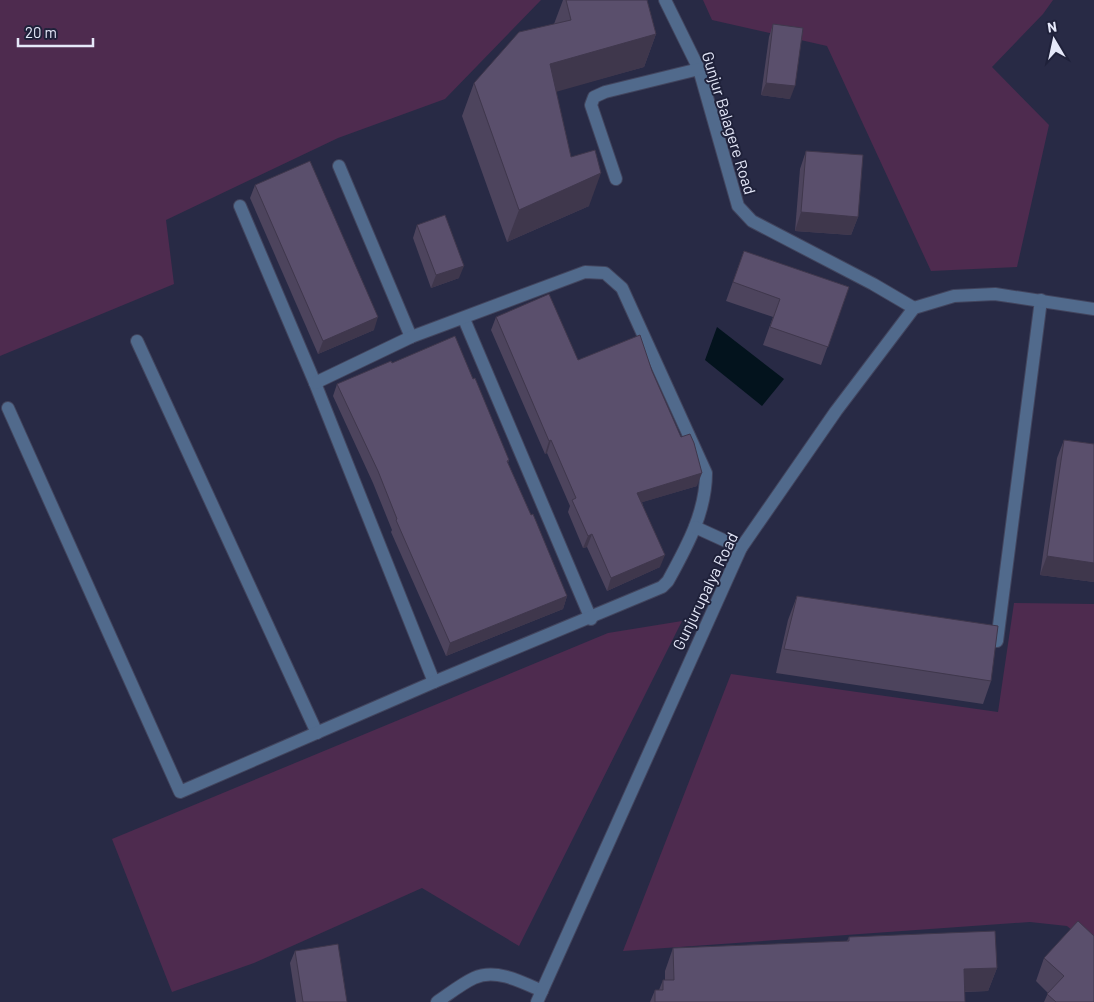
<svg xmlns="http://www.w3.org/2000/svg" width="1094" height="1002" font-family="Barlow,sans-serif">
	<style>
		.green { fill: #4e2b4f }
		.water { fill: #03131d }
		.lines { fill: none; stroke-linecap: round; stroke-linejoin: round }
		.minor-casing { stroke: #42455e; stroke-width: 14 }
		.minor { stroke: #516a8c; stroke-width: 12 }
		.wall { fill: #4d445d }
		.shaded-wall { fill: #3f374c }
		.building { fill: #5a4f6c; stroke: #3f374c }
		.labels { text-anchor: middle; stroke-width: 4; stroke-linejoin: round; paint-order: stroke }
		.street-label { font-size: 16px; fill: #e5e8f9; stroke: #1f213a }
	</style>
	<rect width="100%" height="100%" fill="#282a45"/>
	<g class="green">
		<path d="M0 0H541L445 99 338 138 166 220 174 284 0 356Z"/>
		<path d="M703 0H1053L1043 14 992 67 1049 125 1017 267 931 271 827 46 712 20Z"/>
		<path d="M1014 603 1094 604V949L1067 926 1030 922 623 951 731 674 998 712Z"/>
		<path d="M682 621 519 946 422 888 254 963 172 992 112 839 608 633Z"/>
	</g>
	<path class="water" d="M717 327 784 379 762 406 705 360Z"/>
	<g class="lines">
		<defs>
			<g id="minor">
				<path d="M665 0 699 69 738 206 752 221 873 284 914 308"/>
				<path d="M339 166 411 337"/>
				<path d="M616 179 591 105 594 97 605 92 699 69"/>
				<path d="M240 206 315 383 434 682"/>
				<path d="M464 319 591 619"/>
				<path d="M137 341 317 733"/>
				<path d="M8 408 180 792 434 682 662 587 668 581C686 548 706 513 706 473L622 288 605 273 585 272 411 337 315 383"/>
				<path d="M695 527 741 548"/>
				<path d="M981 638 997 641 1041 300"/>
				<path d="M437 1002C449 994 461 984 474 978 496 968 522 982 542 991"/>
				<path d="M537 1002 741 548 836 411 914 308 954 296 995 294 1094 309"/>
			</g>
		</defs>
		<use href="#minor" class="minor-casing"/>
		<use href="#minor" class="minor"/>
	</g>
	<g class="wall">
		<path d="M563 0H647L656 34 644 67 556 91 571 157 589 206 507 242 462 116 474 83 554 24Z"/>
		<path d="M773 24 790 99 761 95 769 37Z"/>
		<path d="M806 151 858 217 851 235 795 231 800 169Z"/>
		<path d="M255 185 374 330 318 354 250 198Z"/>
		<path d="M417 225 459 278 431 288 413 238Z"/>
		<path d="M744 251 849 287 821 365 763 345 773 317 726 301Z"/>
		<path d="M496 317 578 360 652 371 697 486 642 502 660 567 607 591 587 547 583 548 568 512 570 506 547 453 545 454 491 330Z"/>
		<path d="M392 363 473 379 509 460 508 463 567 596 563 609 446 656 391 532 392 530 373 483 333 396 337 384Z"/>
		<path d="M1064 440 1094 444V582L1040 575 1057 458Z"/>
		<path d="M797 596 991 681 983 704 776 673 788 620Z"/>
		<path d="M849 937 997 968 988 991 964 992 965 1002H650L655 990H659L663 980H665V971L673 948 847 941Z"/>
		<path d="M295 951 347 1002H296L290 963Z"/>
		<path d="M1044 958 1094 1002H1044L1048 993 1036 981Z"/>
	</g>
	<g class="shaded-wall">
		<path d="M656 34 644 67 538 97 550 64Z"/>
		<path d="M766 83 795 86 790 99 761 95Z"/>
		<path d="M601 173 589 206 507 242 519 210Z"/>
		<path d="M801 212 858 217 851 235 795 231Z"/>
		<path d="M464 266 459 278 431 288 436 275Z"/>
		<path d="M378 317 374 330 318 354 323 341Z"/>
		<path d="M551 440 547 453 545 454 549 441Z"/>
		<path d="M702 473 697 486 633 505 637 493Z"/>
		<path d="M592 534 587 547 583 548 588 536Z"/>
		<path d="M665 555 660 567 607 591 611 578Z"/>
		<path d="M1047 556 1094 563V582L1040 575Z"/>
		<path d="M567 596 563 609 446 656 450 643Z"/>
		<path d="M997 968 988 991 955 992 964 969Z"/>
	</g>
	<g class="building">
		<path d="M566 0H647L656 34 550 64 571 157 595 150 601 173 519 210 474 83 519 32 571 20Z"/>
		<path d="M773 24 803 28 795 86 766 83Z"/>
		<path d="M806 151 863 155 858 217 801 212Z"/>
		<path d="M310 161 378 317 323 341 255 185Z"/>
		<path d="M445 215 464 266 436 275 417 225Z"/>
		<path d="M744 251 849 287 828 347 770 327 780 299 733 282Z"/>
		<path d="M549 294 578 360 640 335 652 371 681 437 690 434 694 443 702 473 637 493 665 555 611 578 592 534 588 536 572 500 576 498 551 440 549 441 496 317Z"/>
		<path d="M455 336 473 379 475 378 509 460 507 461 531 515 533 514 567 596 450 643 396 520 397 519 378 471 337 384 391 361 392 363Z"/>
		<path d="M1064 440 1094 444V563L1047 556Z"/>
		<path d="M797 596 998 626 991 681 784 649Z"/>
		<path d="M1078 921 1094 936V1002H1056L1047 994 1064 976 1044 958Z"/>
		<path d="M995 931 997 968 964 969 965 1002H655V990H663V980H674L673 948 849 941V937Z"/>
		<path d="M338 944 347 1002H303L295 951Z"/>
	</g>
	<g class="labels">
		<g class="street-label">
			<text transform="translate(729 123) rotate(73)" y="6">Gunjur Balagere Road</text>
			<text transform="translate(705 591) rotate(-64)" y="6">Gunjurupalya Road</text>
		</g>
	</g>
	<g transform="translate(1054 40) rotate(351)" stroke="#1f213a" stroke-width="4" paint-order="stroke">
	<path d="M0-4L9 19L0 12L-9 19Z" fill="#e5e8f9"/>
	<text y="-8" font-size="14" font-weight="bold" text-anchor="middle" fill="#e5e8f9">N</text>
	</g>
	<path d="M18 38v8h75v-8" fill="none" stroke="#e5e8f9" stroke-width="2.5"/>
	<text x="25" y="38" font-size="15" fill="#e5e8f9" stroke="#1f213a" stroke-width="4" paint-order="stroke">20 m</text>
</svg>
